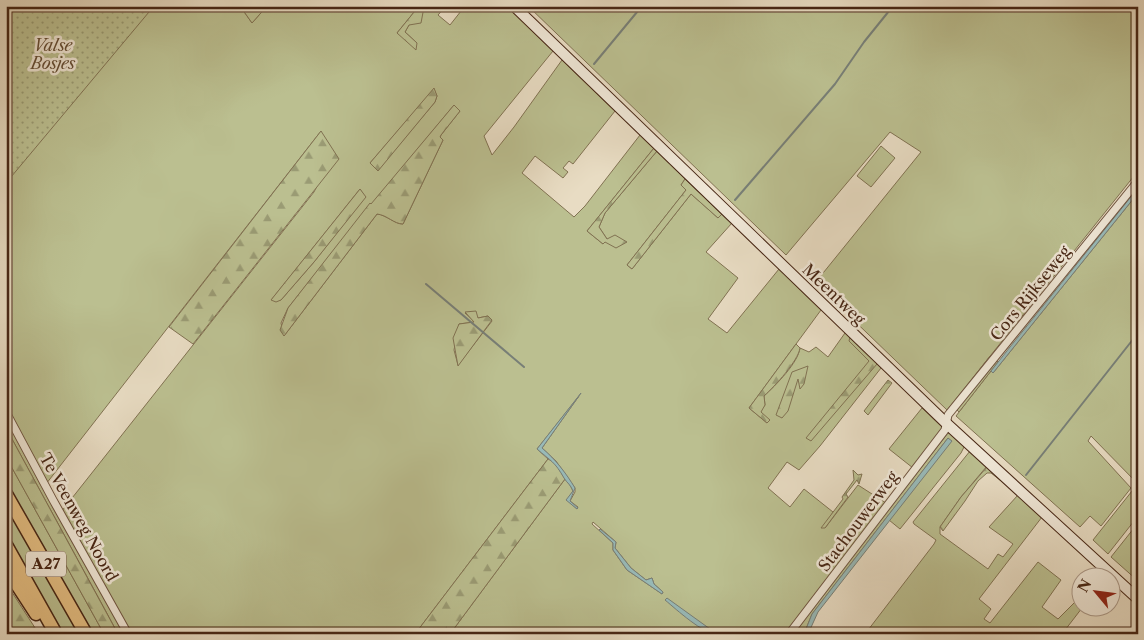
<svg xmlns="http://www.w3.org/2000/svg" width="1144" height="640" font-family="'Libre Caslon Text',serif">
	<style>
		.grass { fill: #bbbf90; stroke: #817252; fill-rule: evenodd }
		.forest { fill: url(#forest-firs); stroke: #817252 }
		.park { fill: url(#park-dots); stroke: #817252 }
		.water { fill: #98bab8; stroke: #787f77 }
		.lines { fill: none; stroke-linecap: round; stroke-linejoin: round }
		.stream { stroke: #787f77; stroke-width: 2 }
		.street-casing { stroke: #6f5440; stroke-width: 9 }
		.secondary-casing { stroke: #472615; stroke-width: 12 }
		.highway-casing { stroke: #472615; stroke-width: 15 }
		.street { stroke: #f0e8d8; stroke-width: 7 }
		.secondary { stroke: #f0e8d8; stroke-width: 10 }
		.highway { stroke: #e4be82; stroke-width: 12 }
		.labels { text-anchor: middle; stroke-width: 5; stroke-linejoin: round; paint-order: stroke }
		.shield { fill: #f0e8d8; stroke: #7a6050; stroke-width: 1 }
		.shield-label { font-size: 15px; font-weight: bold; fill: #472615 }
		.park-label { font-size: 16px; font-style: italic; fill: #644c34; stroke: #f0e8d8 }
		.street-label { font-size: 16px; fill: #472615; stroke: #f0e8d8 }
	</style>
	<defs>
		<pattern id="forest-firs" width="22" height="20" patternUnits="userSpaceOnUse" patternTransform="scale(1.25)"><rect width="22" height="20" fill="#bbbf90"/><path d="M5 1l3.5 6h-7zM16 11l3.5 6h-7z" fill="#9a9b74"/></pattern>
		<pattern id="park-dots" width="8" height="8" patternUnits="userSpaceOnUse" patternTransform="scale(1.25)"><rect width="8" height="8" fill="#bbbf90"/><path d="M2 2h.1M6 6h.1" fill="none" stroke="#9a9b74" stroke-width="1.8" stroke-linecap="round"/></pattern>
	</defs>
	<rect width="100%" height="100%" fill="#e8dcc3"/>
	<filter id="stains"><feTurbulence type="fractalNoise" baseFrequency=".004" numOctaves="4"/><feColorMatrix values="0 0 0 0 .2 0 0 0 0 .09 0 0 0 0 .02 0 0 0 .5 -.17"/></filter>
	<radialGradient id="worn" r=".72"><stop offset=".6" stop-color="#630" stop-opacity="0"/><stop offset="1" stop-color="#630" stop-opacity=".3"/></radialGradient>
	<g class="grass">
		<path d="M148 6H240L252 23 267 6H419L397 33 417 43 405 32 409 25 424 7 446 6 438 15 450 25 465 6H507L553 51 484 136 492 155 514 127 562 60 615 111 573 164 569 161 563 168 568 172 563 178 535 156 522 173 574 217 585 206 640 135 654 148 587 231 603 244 607 239 599 227 605 213 657 151 685 179 681 185 686 190 627 265 632 269 691 194 718 218 722 214 732 223 706 252 738 278 708 319 727 333 779 269 821 310 749 408 767 423 760 412 765 405 764 396C776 385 798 363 800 348L809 352 816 347 828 357 845 333 881 368 820 446 799 470 787 462 768 488 790 507 804 489 833 512 825 528 858 485 886 503 786 634H717L666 600 710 634H450L565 479 570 485 573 491 567 500 577 509 578 507 570 501 575 492V488L556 461 542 448 579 396 537 449 548 459 415 634H130L61 512 314 192 317 186 321 131 46 484 6 410V172ZM434 89 437 96 435 102 378 170 370 163ZM454 105 460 111 441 135 440 137 443 140 403 224C394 224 387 215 377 214L284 336 281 323 288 308 331 254ZM360 189 365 197 314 262 281 300 272 299ZM465 313 478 318 488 316 492 321 458 365 454 350 459 324 475 322ZM593 522 616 542 615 548 631 568 646 580 652 578 654 584 663 592 662 594 627 570 613 550V543L592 524Z"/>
		<path d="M528 6H1138V171L947 410 815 283 921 152 890 132 786 255Z"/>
		<path d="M881 146 895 158 871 187 857 176Z"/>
		<path d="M1138 193V484L1091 436 1088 441 1131 488 1101 526 1090 516 1080 527 956 416 991 371 993 373Z"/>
		<path d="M922 408 943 428 913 468 889 449Z"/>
		<path d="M6 415 126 634H118L103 606 6 428Z"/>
		<path d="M948 433H952L965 445 961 453 900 529 889 520 951 441 948 438 812 614 804 634H792Z"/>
		<path d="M970 451 987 466 961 497 940 527V534L988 569 998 554 1003 557 1013 544 989 527 1018 495 1042 517 979 599 991 609 984 619 990 623 1038 562 1061 580 1042 607 1058 619 1075 602 1082 608 1062 634H865L934 544 936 540 914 524 913 522Z"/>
		<path d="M6 457 104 634H90L6 482Z"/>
		<path d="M1136 486 1138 488V516L1108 554 1093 540Z"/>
		<path d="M6 502 79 634H59L6 537Z"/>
		<path d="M1138 523V581L1111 557Z"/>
	</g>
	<g class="forest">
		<path d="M240 6H267L252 23Z"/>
		<path d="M419 6H428L424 7 421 23 409 25 405 32 417 43 416 50 397 33Z"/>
		<path d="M434 88 437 96 435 102 378 171 370 163Z"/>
		<path d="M454 105 460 111 441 135 440 137 443 140 403 224C394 224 387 215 377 214L284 336 280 330 288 308 370 203 371 204Z"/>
		<path d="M321 131 339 159 193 344 169 327Z"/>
		<path d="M654 148 657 151 605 213 599 227 607 239 615 235 627 242 616 248 605 242 603 244 587 231Z"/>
		<path d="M685 179 722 214 718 218 691 194 632 269 627 265 686 190 681 185Z"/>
		<path d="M360 189 366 197 314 262 281 300 276 302 271 300Z"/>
		<path d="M476 311 478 318 488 316 492 320 458 366 453 338 459 324 474 322 465 312Z"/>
		<path d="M850 337 877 364 811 441 806 438 869 361 849 341Z"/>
		<path d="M796 344 800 348C798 361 775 386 764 396L765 405 761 412 770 420 767 423 749 408Z"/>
		<path d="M990 356 998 362 959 412 952 405Z"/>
		<path d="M808 366 804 384 800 389 798 379 788 411 782 418 776 415 792 372Z"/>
		<path d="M888 380 892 383 868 415 864 411Z"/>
		<path d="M6 428 118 634H104L6 457Z"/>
		<path d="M548 459 555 463 565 479 450 634H415Z"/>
		<path d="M987 467 1010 488 991 473H987L978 481 965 501 943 531 940 527 961 497Z"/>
		<path d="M853 470 858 475 862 474 859 484 857 480 846 494 848 497 825 528H821L843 499 842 497 854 480Z"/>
		<path d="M6 583 39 634H14L6 622Z"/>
	</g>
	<path class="park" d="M6 6H154L6 183Z"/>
	<g class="water">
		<path d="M1138 188V193L993 373 991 371 1010 347Z"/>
		<path d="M581 393 542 448C556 460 566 473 575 488L570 501 578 508 577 509 566 500 573 491C571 485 567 483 564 478 555 462 551 461 537 449Z"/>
		<path d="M948 438 952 441 818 612 808 634H804L812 614Z"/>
		<path d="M600 529 616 542 615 548 631 568 646 580 652 578 654 584 663 592 662 594 627 570 613 550V543L599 530Z"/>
		<path d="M667 598 717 634C703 634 677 610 665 600Z"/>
	</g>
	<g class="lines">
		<g class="stream">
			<path d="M594 64 642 6"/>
			<path d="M735 200 835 84 864 42 893 6"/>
			<path d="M426 284 524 367"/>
			<path d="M1026 475 1138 333"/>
		</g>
		<defs>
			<g id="street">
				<path d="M6 412 53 500 128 634"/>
				<path d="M789 634 945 430 948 415 1138 181"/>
			</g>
			<path id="secondary" d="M514 6 946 423 1138 599"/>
			<g id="highway">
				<path d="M6 494 86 634"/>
				<path d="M6 545 56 634"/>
				<path d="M6 568 36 614"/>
			</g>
		</defs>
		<use href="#street" class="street-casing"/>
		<use href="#secondary" class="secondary-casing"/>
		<use href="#highway" class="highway-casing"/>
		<use href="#street" class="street"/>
		<use href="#secondary" class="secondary"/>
		<use href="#highway" class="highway"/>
	</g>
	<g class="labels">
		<rect class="shield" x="26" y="551.5" width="40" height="25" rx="4"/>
		<g class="shield-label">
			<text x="46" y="569">A27</text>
		</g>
		<g class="park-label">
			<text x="53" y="51">Valse<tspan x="53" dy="18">Bosjes</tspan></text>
		</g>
		<g class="street-label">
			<text transform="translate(1030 293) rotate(-51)" y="6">Cors Rijkseweg</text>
			<text transform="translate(834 294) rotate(44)" y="6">Meentweg</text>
			<text transform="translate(79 517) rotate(61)" y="6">Te Veenweg Noord</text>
			<text transform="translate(858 521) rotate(-53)" y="6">Stachouwerweg</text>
		</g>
	</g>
	<rect width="1144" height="640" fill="none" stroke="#e8dcc3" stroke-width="25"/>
	<rect x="8" y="8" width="1129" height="625" fill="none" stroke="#472615" stroke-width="2.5"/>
	<rect x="12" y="12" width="1119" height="615" fill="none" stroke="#472615"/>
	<g transform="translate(1096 592) rotate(299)"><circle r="24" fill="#f0e8d8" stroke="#ac9a8a"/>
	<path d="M0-4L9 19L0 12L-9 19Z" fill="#8f2418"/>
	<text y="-8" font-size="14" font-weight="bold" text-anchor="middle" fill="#472615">N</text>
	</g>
	<rect width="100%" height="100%" filter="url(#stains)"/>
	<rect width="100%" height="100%" fill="url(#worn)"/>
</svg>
